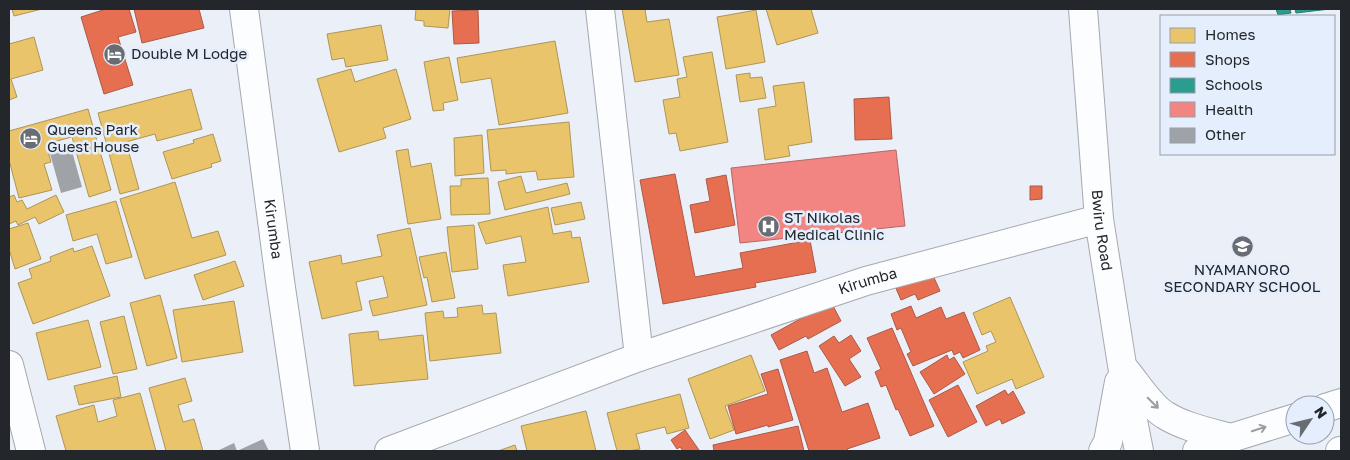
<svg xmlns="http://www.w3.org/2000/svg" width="1350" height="460" font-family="'Golos Text',sans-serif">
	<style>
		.homes { fill: #e9c46a; stroke: #ae9557 }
		.shops { fill: #e76f51; stroke: #ac5946 }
		.schools { fill: #2a9d8f; stroke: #287a71 }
		.health { fill: #f28482; stroke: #b46868 }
		.building { fill: #9fa3a8 }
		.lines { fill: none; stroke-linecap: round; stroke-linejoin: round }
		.minor-casing { stroke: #a6a9af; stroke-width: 30 }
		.major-casing { stroke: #a6a9af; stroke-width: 30 }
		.minor { stroke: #fcfdfe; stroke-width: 28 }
		.major { stroke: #fcfdfe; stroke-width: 28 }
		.oneway { stroke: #9a9da0 }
		.labels { text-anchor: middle; stroke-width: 5; stroke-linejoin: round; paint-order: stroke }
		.poi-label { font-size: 15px; fill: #23272c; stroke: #e5eefd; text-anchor: start }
		.street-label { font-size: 15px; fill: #23272c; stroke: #e5eefd }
	</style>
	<rect width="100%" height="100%" fill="#ebeff7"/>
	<g class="homes">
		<path d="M12 9H42L14 16Z"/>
		<path d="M416 9H450L448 28 424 26V21L415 20Z"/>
		<path d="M622 9H645L647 22 669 19 679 75 635 82Z"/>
		<path d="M766 9H811L818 33 777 45Z"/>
		<path d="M756 10 765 62 726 69 717 17Z"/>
		<path d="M381 25 388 60 346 67 344 58 332 60 327 34Z"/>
		<path d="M34 37 43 70 11 79 17 97 9 100V44Z"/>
		<path d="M555 41 568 113 499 125 491 78 461 83 457 58Z"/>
		<path d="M712 52 728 142 680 151 676 133 669 134 663 100 680 97 677 79 687 77 683 57Z"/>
		<path d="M449 57 458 100 443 103 444 110 433 111 424 62Z"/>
		<path d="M351 69 355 82 396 69 411 119 383 128 386 138 339 152 317 79Z"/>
		<path d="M750 73V78L762 77 766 98 740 102 736 75Z"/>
		<path d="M804 82 812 142 788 146 790 156 765 160 758 109 776 106 773 86Z"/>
		<path d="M191 89 202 129 157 141 155 134 126 142 139 189 120 194 98 113Z"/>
		<path d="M88 109 111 190 89 197 72 137 46 144 51 162 44 164 52 190 19 198 9 160V131Z"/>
		<path d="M569 122 574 177 538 180 536 171 506 174V170L491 171 487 130Z"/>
		<path d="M213 134 221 161 211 164 212 167 172 179 163 152 194 143 193 140Z"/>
		<path d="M482 135 484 173 455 176 454 138Z"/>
		<path d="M408 149 411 167 431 163 441 219 408 224 396 151Z"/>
		<path d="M521 176 526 193 567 183 570 194 505 210 498 182Z"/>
		<path d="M488 178 490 214 451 215 450 186H461V179Z"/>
		<path d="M175 182 192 238 218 231 226 255 145 279 120 199Z"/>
		<path d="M14 195 17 202 22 200 27 209 56 195 64 212 39 224 35 217 18 225 16 221 9 224V197Z"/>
		<path d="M116 201 132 257 106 264 97 234 73 241 66 215Z"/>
		<path d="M581 202 585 219 555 225 551 208Z"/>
		<path d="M548 207 553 234 571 231 572 238 580 237 589 282 508 296 503 265 526 262 521 236 486 244 478 223Z"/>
		<path d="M28 223 41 259 15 269 9 249V229Z"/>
		<path d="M474 225 478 269 452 272 447 227Z"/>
		<path d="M410 228 427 305 373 316 369 301 388 297 383 276 356 282 362 310 322 319 309 262 341 255 342 264 382 256 377 235Z"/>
		<path d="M92 246 110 296 33 324 18 283 32 278 29 269 51 261 50 257 73 248 74 252Z"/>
		<path d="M446 252 455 298 432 302 427 277 424 278 419 257Z"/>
		<path d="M235 261 244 286 203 300 194 275Z"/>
		<path d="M160 295 177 358 147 366 130 303Z"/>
		<path d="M1010 297 1044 377 1016 389 1012 379 977 394 963 362 988 351 986 346 996 342 991 331 982 335 973 313Z"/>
		<path d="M234 301 243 352 182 362 173 310Z"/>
		<path d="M482 305 483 314 496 313 501 353 430 361 425 313 443 311 444 318 458 317 457 308Z"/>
		<path d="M124 316 137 369 113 374 100 322Z"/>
		<path d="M88 320 101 367 48 380 36 333Z"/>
		<path d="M378 331 379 340 423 335 428 379 354 386 349 334Z"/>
		<path d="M751 355 765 391 725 406 734 430 710 439 688 379Z"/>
		<path d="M117 376 121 397 79 405 74 386Z"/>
		<path d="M185 378 192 401 178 405 183 422 194 419 203 451H166L149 388Z"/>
		<path d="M140 393 156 451H66L56 416 94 405 98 422 117 416 113 400Z"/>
		<path d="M680 394 689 428 667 434 665 427 636 434 640 449 629 451H617L607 413Z"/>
		<path d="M586 411 596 451H527L521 426Z"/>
		<path d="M515 445 517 451H498Z"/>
	</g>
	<g class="shops">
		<path d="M106 9H129L136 32 118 37 133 85 104 94 81 17Z"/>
		<path d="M134 9H199L204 28 142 43Z"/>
		<path d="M478 10 479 43 454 44 452 11Z"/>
		<path d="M889 97 892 139 855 140 854 99Z"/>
		<path d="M675 174 695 277 743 268 740 253 810 240 816 272 755 283 756 287 663 304 640 180Z"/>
		<path d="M726 175 735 225 695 233 690 205 710 201 706 179Z"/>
		<path d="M1030 186H1042V199L1030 200Z"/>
		<path d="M931 271 940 291 918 300 915 294 901 300 895 286Z"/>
		<path d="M831 302 841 321 808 339 806 336 779 350 771 335Z"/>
		<path d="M911 306 916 318 941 307 946 319 964 312 980 350 963 358 960 352 954 355 952 350 913 366 907 354 911 352 901 328 897 330 891 314Z"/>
		<path d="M892 328 934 426 910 436 898 409 896 410 886 385 881 387 875 372 881 369 867 338Z"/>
		<path d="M851 335 861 351 849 359 861 377 845 386 819 346 834 336 839 343Z"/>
		<path d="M807 351 814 373 827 368 842 412 868 403 880 438 847 449 848 451H809L780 360Z"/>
		<path d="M947 355 949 360 954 357 965 374 934 394 920 372Z"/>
		<path d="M778 369 793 420 768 427V425L736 434 728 406 768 394 761 374Z"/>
		<path d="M958 385 977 422 948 437 929 400Z"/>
		<path d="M1005 390 1008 395 1013 391 1025 413 1002 424 1000 419 986 426 976 406Z"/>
		<path d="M798 426 804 451H714L713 445Z"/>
		<path d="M685 430 699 450 697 451H683L680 447 677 449 671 440Z"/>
	</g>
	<g class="schools">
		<path d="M1276 9H1290L1291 13 1278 15Z"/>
		<path d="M1295 9H1330L1296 13Z"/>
	</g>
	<path class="health" d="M896 150 905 226 740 243 731 168Z"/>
	<g class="building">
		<path d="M70 144 82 187 61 193 49 150Z"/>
		<path d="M263 439 269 451H217L234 443 237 451Z"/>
	</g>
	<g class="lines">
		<defs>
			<g id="minor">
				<path id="s1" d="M244 9 280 281 305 451"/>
				<path d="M600 9 639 357"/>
				<path d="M9 365 31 451"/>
				<path id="s2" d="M389 451 639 357 866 281 1099 219"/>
			</g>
			<g id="major">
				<path id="s3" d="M1083 9 1099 219 1122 365 1139 451"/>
				<path d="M1126 371C1137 384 1150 406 1165 415 1184 427 1209 432 1231 438"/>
				<path d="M1325 408 1341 403"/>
				<path d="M1103 451 1108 442 1119 382"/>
				<path d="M1197 451 1231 438 1295 418"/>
				<path d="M1340 451H1341"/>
			</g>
		</defs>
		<use href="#minor" class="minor-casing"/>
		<use href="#major" class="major-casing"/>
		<use href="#minor" class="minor"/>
		<use href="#major" class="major"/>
	</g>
	<defs><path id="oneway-shaft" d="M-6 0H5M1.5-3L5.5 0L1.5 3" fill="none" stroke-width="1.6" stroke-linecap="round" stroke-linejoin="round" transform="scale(1.25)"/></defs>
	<g class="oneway">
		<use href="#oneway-shaft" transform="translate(1153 403) rotate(45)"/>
		<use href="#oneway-shaft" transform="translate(1259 429) rotate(-18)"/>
	</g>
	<defs>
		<symbol id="hotel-disc" viewBox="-11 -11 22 22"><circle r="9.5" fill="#696d73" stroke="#e5eefd"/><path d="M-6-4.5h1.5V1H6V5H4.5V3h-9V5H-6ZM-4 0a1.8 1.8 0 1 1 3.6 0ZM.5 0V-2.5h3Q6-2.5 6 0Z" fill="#fff"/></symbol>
		<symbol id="hospital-disc" viewBox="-11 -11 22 22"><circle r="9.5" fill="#696d73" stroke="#e5eefd"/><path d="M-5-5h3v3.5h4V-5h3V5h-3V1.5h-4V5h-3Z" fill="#fff"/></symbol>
		<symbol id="school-disc" viewBox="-11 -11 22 22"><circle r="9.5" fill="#696d73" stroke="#e5eefd"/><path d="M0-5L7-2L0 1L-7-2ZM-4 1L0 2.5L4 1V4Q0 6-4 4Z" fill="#fff"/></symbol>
	</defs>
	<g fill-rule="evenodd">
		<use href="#hotel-disc" x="102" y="42" width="25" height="25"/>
		<use href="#hotel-disc" x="18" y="126" width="25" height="25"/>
		<use href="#hospital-disc" x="756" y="214" width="25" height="25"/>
		<use href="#school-disc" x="1230" y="234" width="25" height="25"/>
	</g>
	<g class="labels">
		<g class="poi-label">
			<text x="131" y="59">Double M Lodge</text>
			<text x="47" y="135">Queens Park<tspan x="47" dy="17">Guest House</tspan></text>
			<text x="784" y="223">ST Nikolas<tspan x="784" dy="17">Medical Clinic</tspan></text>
			<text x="1242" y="275" text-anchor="middle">NYAMANORO<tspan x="1242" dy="17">SECONDARY SCHOOL</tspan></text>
		</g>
		<g class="street-label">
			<text dy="5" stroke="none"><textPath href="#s1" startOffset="222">Kirumba</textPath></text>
			<text dy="5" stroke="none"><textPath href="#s3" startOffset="222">Bwiru Road</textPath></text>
			<text dy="5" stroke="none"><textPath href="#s2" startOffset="508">Kirumba</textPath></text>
		</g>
	</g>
	<rect width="1350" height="460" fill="none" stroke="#23272c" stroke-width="20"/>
	<rect x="1160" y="15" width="175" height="140" fill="#e5eefd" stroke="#979ea9"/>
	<rect x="1170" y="28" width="25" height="15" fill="#e9c46a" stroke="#979ea9"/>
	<text x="1205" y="40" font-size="15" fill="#23272c">Homes</text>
	<rect x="1170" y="52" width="25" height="15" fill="#e76f51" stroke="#979ea9"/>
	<text x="1205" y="65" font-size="15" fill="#23272c">Shops</text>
	<rect x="1170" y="78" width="25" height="15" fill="#2a9d8f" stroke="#979ea9"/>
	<text x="1205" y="90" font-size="15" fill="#23272c">Schools</text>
	<rect x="1170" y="102" width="25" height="15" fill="#f28482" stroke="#979ea9"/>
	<text x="1205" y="115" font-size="15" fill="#23272c">Health</text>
	<rect x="1170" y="128" width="25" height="15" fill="#9fa3a8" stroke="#979ea9"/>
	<text x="1205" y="140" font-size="15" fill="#23272c">Other</text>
	<g transform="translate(1310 420) rotate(55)"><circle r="24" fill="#e5eefd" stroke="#979ea9"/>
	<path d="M0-4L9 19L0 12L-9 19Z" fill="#696d73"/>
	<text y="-8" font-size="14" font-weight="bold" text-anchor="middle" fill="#23272c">N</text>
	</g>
</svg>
